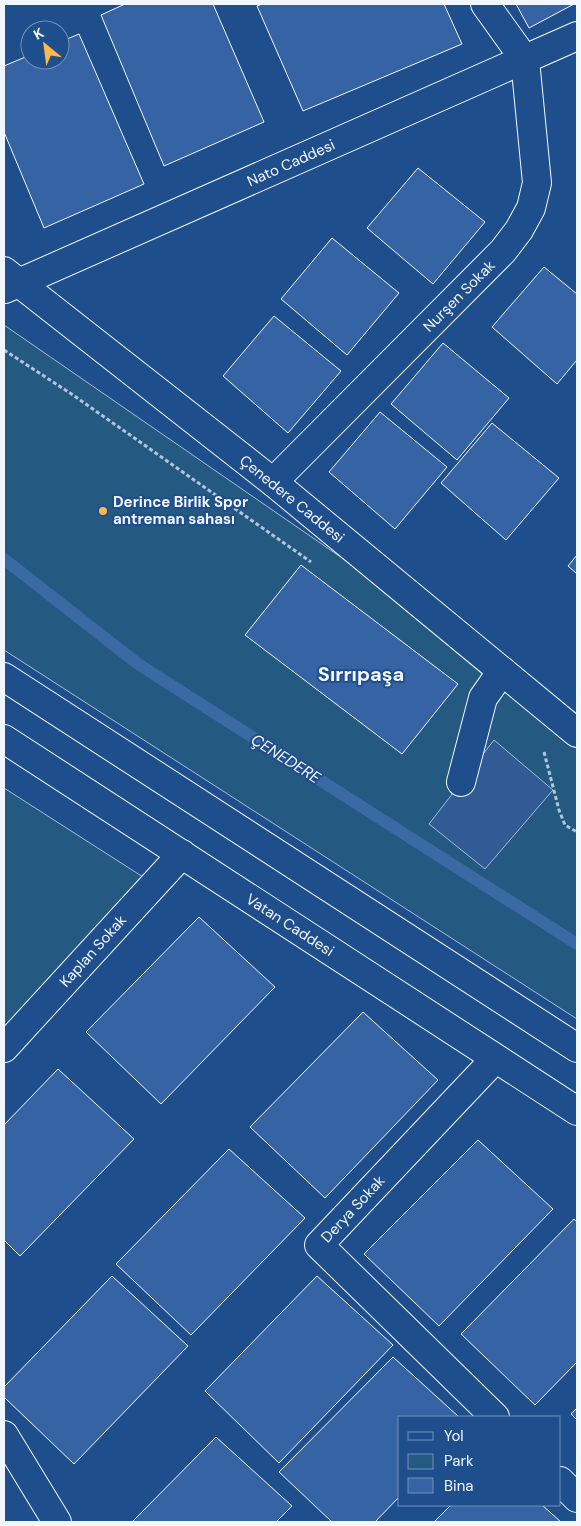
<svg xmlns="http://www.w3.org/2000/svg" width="581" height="1526" font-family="'DM Sans',sans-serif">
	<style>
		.green { fill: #245a82; stroke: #a8bbd7 }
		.parking { fill: #305b95; stroke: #a8bbd7 }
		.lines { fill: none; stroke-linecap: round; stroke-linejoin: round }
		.stream { stroke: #3b69a3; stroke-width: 12 }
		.building { fill: #3563a3; stroke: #f2f6ff }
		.minor-casing { stroke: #f2f6ff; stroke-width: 30 }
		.major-casing { stroke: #f2f6ff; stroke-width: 30 }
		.path { stroke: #b3c4dc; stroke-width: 3; stroke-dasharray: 4 2.5; stroke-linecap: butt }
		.minor { stroke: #1f4e8c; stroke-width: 28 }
		.major { stroke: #1f4e8c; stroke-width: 28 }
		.poi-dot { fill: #ffb74d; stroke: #1f4e8c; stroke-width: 2 }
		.labels { text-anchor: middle; stroke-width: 4; stroke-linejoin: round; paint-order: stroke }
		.street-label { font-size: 15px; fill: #f2f6ff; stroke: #1f4e8c }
		.poi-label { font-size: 15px; font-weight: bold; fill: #f2f6ff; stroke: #1f4e8c; text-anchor: start }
		.water-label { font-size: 16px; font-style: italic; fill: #f2f6ff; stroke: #1f4e8c }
		.district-label { font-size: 20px; font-weight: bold; fill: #f2f6ff; stroke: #1f4e8c }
	</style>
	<rect width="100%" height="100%" fill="#1f4e8c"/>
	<g class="green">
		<path d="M4 325 577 720V1019L4 650Z"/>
		<path d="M4 788 154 884 4 1048Z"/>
	</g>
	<path class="parking" d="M494 740 553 790 485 869 429 824Z"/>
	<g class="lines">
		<path class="stream" d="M4 559 138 664 577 944"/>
	</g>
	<g class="building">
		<path d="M125 4H213L264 122 164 166 101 15Z"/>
		<path d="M262 4H444L462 44 303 111 257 6Z"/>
		<path d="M516 4H574L529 28Z"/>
		<path d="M79 34 144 184 44 228 4 132V66L30 55V60H60V42Z"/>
		<path d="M418 168 485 222 433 284 367 228Z"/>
		<path d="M332 238 399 293 347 355 281 299Z"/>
		<path d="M544 267 577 294V360L557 384 492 327Z"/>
		<path d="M274 316 341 371 288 433 223 376Z"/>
		<path d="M443 343 509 398 457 460 391 404Z"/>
		<path d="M380 412 447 467 395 529 329 472Z"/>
		<path d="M492 423 559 478 506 540 441 483Z"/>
		<path d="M577 555V574L568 566Z"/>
		<path d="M301 565 458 684 402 754 245 635Z"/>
		<path d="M199 917 275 987 161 1104 86 1032Z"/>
		<path d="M363 1012 438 1080 325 1198 250 1127Z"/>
		<path d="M58 1069 134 1139 20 1256 4 1240V1125Z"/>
		<path d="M478 1140 553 1209 439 1326 364 1254Z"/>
		<path d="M229 1149 305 1218 191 1335 116 1264Z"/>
		<path d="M574 1219 577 1222V1362L535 1405 461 1334Z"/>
		<path d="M112 1276 188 1346 74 1464 4 1397V1387Z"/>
		<path d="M317 1276 393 1345 279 1463 205 1391Z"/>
		<path d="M393 1357 459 1417H400V1496L375 1522H332L279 1472Z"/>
		<path d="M577 1408V1420L571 1414Z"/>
		<path d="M216 1437 292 1506 276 1522H132Z"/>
		<path d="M451 1505H542L561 1522H434Z"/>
	</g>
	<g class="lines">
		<defs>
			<g id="minor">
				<path d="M4 271 273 482 577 733"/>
				<path d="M5 289 577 36"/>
				<path d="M273 482 503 251 519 230 531 208 537 183 525 60 485 4"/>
				<path d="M461 782 483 698 502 671"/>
				<path d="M4 1048 182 854"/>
				<path d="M495 1417 319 1245 495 1059"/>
				<path d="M4 1435 57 1522"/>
				<path d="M560 1481 577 1498"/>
			</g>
			<g id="major">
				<path d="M4 677 577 1048"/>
				<path d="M4 739 577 1111"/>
			</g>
		</defs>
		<use href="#minor" class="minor-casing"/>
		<use href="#major" class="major-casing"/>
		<g class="path">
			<path d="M4 350 73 395 311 562"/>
			<path d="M544 752 559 810 565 825 577 832"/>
		</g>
		<use href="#minor" class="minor"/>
		<use href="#major" class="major"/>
	</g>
	<circle class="poi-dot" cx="103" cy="511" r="5"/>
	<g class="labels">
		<g class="street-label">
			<text transform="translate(291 163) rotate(-24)" y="5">Nato Caddesi</text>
			<text transform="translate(459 296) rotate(-45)" y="5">Nurşen Sokak</text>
			<text transform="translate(292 499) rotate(39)" y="5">Çenedere Caddesi</text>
			<text transform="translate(290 925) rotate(33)" y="5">Vatan Caddesi</text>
			<text transform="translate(93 951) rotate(-48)" y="5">Kaplan Sokak</text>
			<text transform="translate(353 1209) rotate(-47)" y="5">Derya Sokak</text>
		</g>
		<g class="poi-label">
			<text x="113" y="507">Derince Birlik Spor<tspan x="113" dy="17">antreman sahası</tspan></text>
		</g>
		<g class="water-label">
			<text transform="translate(286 758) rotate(32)" y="6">ÇENEDERE</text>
		</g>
		<g class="district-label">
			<text x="361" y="681">Sırrıpaşa</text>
		</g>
	</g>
	<rect width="581" height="1526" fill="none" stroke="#f2f6ff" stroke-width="10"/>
	<rect x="398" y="1416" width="162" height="90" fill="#1f4e8c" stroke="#7391ba"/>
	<rect x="408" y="1432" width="25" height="8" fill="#1f4e8c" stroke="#7391ba"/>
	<text x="444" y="1441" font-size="15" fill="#f2f6ff">Yol</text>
	<rect x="408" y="1454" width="25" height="15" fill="#245a82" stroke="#7391ba"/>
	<text x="444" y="1466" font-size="15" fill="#f2f6ff">Park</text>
	<rect x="408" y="1478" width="25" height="15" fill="#3563a3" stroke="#7391ba"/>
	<text x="444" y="1491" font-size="15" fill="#f2f6ff">Bina</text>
	<g transform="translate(45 45) rotate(331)"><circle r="24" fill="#1f4e8c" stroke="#7391ba"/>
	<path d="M0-4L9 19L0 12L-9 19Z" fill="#ffb74d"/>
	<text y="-8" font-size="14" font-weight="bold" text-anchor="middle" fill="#f2f6ff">K</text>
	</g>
</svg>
